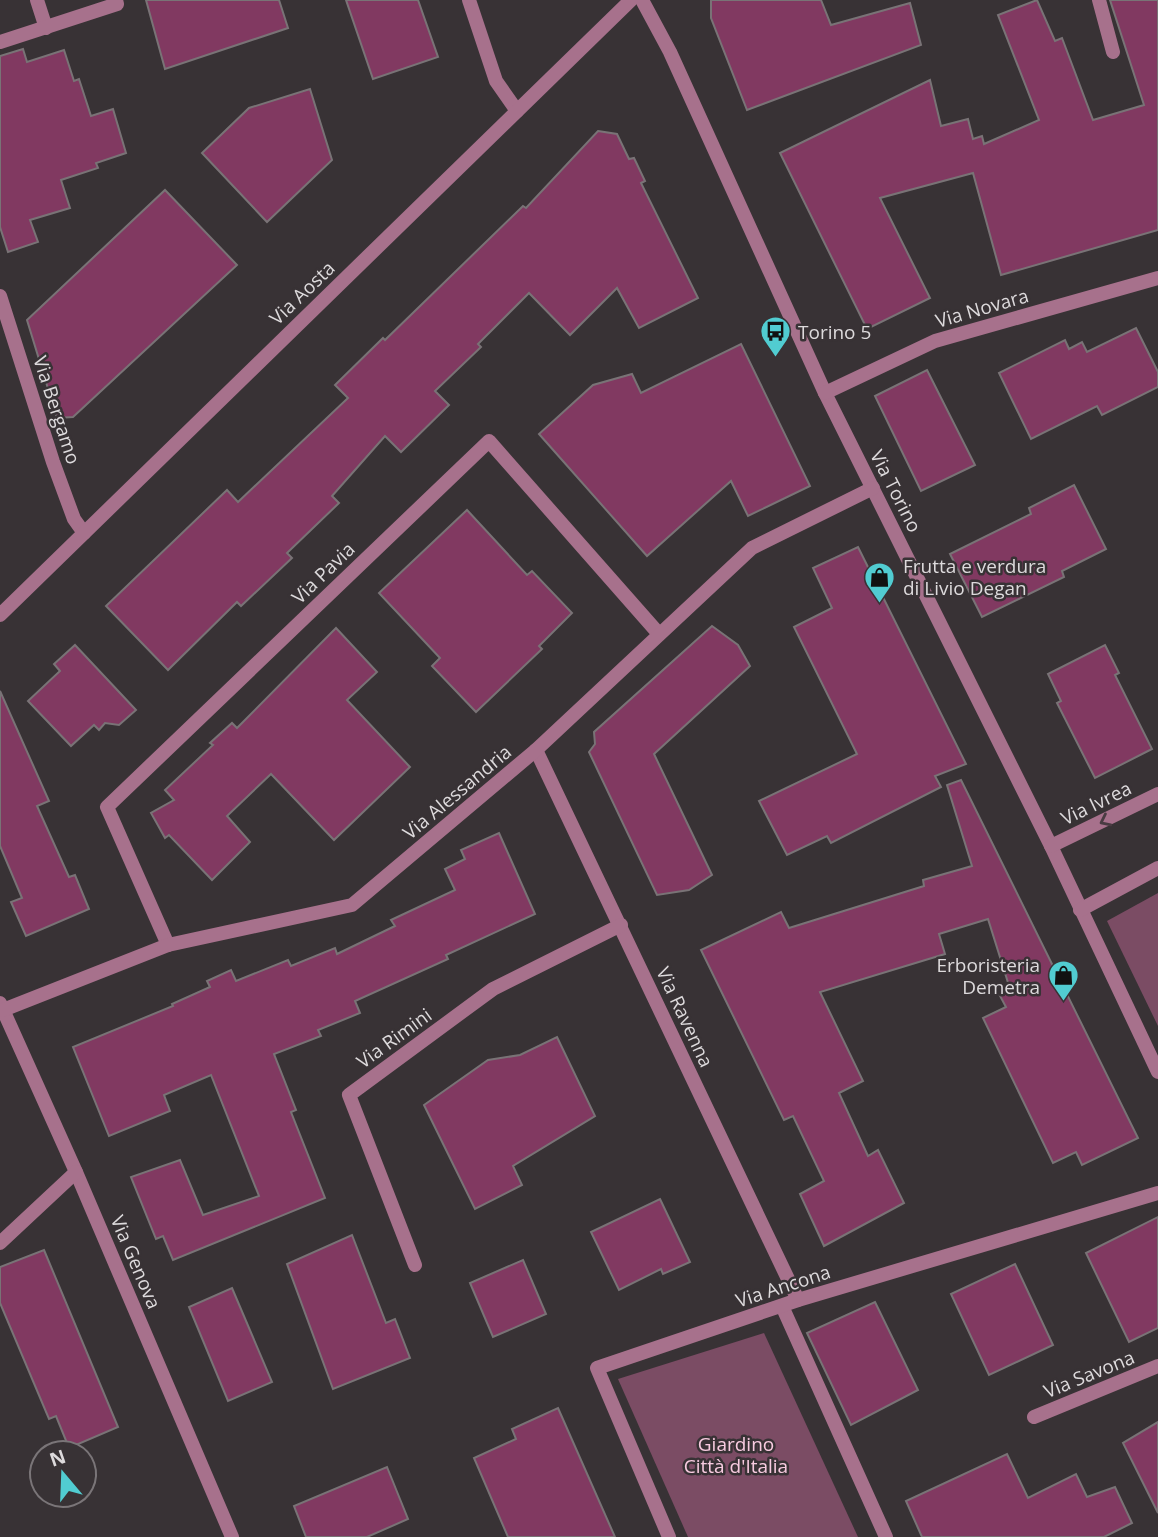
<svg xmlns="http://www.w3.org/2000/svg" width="1158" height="1537" font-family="'Open Sans',sans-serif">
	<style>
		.green { fill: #7b4c64 }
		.building { fill: #813961; stroke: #797376; stroke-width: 2 }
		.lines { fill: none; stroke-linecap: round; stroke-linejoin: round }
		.minor { stroke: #a7718c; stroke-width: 14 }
		.oneway { stroke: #493b42 }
		.labels { text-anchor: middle; stroke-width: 5; stroke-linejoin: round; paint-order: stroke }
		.street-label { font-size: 19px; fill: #dddadc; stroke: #383235 }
		.poi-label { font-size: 19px; fill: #dddadc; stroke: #383235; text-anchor: start }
		.park-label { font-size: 19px; fill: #f8cbe0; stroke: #383235 }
	</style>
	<rect width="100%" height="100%" fill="#383235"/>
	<g class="green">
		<path d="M1158 893V1026L1107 921Z"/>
		<path d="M764 1333 858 1537H688L618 1379Z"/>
	</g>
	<g class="building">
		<path d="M146 0H279L288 28 165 69Z"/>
		<path d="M346 0H418L438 57 373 79Z"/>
		<path d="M711 0H821L831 25 910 3 921 45 747 110 711 18Z"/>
		<path d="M1037 0 1055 41 1062 38 1093 120 1144 105 1110 0H1158V230L1001 275 973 173 880 198 930 298 867 329 780 153 930 80 941 126 968 119 973 139 982 136 984 144 1039 120 998 15Z"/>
		<path d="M23 49 27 62 64 50 74 81 79 79 91 116 113 109 126 153 96 163 98 168 61 180 70 208 30 220 38 242 8 252 0 227V56Z"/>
		<path d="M310 89 332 160 267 222 202 153 249 108Z"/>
		<path d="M598 131 617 134 629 159 634 158 645 181 641 183 698 298 639 328 617 288 570 335 529 293 478 344 481 347 435 391 449 405 401 452 385 436 332 496 339 503 287 553 292 558 241 606 237 602 168 670 106 606 227 490 238 502 348 398 335 385 383 338 385 340 523 206 526 208Z"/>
		<path d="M165 190 237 265 73 417 57 418 27 320Z"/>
		<path d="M1136 328 1158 372V387L1102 415 1097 406 1031 439 999 373 1065 340 1069 349 1082 342 1087 352Z"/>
		<path d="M741 344 810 486 748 516 731 481 647 556 539 434 593 385 632 374 641 393Z"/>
		<path d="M927 370 975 465 921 491 875 396Z"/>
		<path d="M1074 485 1106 549 1062 571 1064 577 982 617 950 554 1031 514 1029 508Z"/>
		<path d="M467 510 527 575 532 571 572 613 539 646 542 649 476 712 432 666 440 658 379 593Z"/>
		<path d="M858 547 966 764 935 776 941 787 831 843 827 836 787 855 759 801 857 754 794 627 832 608 813 568Z"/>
		<path d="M712 626 738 645 750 666 654 754 712 875 689 890 657 895 589 752 595 744 594 732Z"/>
		<path d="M336 628 377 672 347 700 410 767 334 840 271 774 227 816 250 842 212 880 169 835 165 838 151 813 174 800 165 790 213 745 210 743 232 723 237 728Z"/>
		<path d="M75 645 136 710 119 725 105 723 99 730 94 725 71 746 28 701 60 671 54 664Z"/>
		<path d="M1105 645 1119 673 1115 675 1152 749 1095 778 1057 703 1061 701 1048 674Z"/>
		<path d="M0 691 49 801 37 806 69 877 75 875 89 909 26 936 11 902 22 898 0 846Z"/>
		<path d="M961 780 1138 1138 1082 1165 1076 1152 1053 1163 983 1018 1006 1007 999 994 1010 989 988 919 939 934 945 954 820 992 863 1081 839 1093 868 1156 878 1150 904 1203 824 1246 800 1194 824 1181 793 1116 784 1120 701 950 781 912 789 928 924 886 923 880 972 866 947 785Z"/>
		<path d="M499 833 535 914 446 955 448 959 355 1001 360 1013 318 1030 321 1036 274 1054 296 1110 291 1112 325 1198 173 1260 163 1236 156 1239 131 1177 180 1160 203 1215 259 1196 211 1075 164 1095 170 1111 109 1136 73 1047 173 1006 172 1004 210 987 207 981 231 970 236 981 288 960 291 966 335 948 337 954 395 926 391 920 455 890 445 869 465 859 461 850Z"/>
		<path d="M557 1037 595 1116 513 1166 522 1185 475 1209 424 1105 488 1060 520 1055Z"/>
		<path d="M660 1199 690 1262 663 1274 661 1269 619 1290 591 1232Z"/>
		<path d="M1158 1217V1328L1129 1342 1086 1253Z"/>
		<path d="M352 1235 386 1323 395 1319 410 1358 333 1389 287 1264Z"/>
		<path d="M44 1250 118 1427 69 1448 56 1416 49 1419 0 1303V1267Z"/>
		<path d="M523 1260 546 1314 493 1337 470 1283Z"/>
		<path d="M1015 1264 1053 1345 989 1375 951 1294Z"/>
		<path d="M232 1288 272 1382 228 1401 189 1307Z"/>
		<path d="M875 1302 918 1390 851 1425 807 1333Z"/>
		<path d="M558 1408 615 1537H508L474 1458 516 1439 512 1429Z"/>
		<path d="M1158 1422V1513L1123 1443Z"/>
		<path d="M1007 1454 1028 1498 1076 1474 1087 1497 1115 1487 1132 1523 1104 1537H922L906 1501Z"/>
		<path d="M387 1467 408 1519 367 1537H306L294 1506Z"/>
	</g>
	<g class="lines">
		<g class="minor">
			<path d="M37 0 46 28"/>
			<path d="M469 0 496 81 517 111"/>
			<path d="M642 0 670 52 825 393 1051 846 1158 1072"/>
			<path d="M1099 0 1113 52"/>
			<path d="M0 42 117 4 116 0"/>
			<path d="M0 296 53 462 74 519 84 533"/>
			<path d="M825 393 935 341 1158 278"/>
			<path d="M0 615 631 0"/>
			<path d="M536 750 798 1300"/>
			<path d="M1051 846 1158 794"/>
			<path d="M1080 910 1158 868"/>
			<path d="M168 945 107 807 489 441 659 634"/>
			<path d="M0 1003 76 1172 232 1537"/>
			<path d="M3 1010 168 945 352 905 536 750 752 548 873 488"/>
			<path d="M0 1243 76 1172"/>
			<path d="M415 1265 349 1095 493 989 621 925"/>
			<path d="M782 1306 886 1537"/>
			<path d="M1034 1417 1158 1366"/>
			<path d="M669 1537 597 1368 798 1300 1158 1193"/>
		</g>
	</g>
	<defs><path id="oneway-chevron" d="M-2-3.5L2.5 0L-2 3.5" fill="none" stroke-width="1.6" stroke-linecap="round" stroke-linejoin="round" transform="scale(1.75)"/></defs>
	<use class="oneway" href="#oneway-chevron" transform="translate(1105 821) rotate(154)"/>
	<defs>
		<symbol id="bus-pin" viewBox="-11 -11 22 30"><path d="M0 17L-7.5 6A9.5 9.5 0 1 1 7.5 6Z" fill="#51ccd1" stroke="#383235"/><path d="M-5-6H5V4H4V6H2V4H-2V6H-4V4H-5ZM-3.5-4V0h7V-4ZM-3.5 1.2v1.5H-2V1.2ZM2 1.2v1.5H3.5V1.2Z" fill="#111"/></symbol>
		<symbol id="shop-pin" viewBox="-11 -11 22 30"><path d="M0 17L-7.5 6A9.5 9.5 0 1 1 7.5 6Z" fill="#51ccd1" stroke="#383235"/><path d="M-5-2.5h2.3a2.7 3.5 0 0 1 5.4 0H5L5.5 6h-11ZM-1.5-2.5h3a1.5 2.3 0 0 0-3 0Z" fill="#111"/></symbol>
	</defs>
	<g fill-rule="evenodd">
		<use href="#bus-pin" x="758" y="314" width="35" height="47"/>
		<use href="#shop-pin" x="862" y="560" width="35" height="47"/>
		<use href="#shop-pin" x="1046" y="958" width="35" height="47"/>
	</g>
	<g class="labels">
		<g class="street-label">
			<text transform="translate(302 293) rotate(-44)" y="7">Via Aosta</text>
			<text transform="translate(982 308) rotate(-16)" y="7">Via Novara</text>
			<text transform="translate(57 410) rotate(72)" y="7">Via Bergamo</text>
			<text transform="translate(896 491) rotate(63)" y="7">Via Torino</text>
			<text transform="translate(323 573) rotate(-44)" y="7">Via Pavia</text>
			<text transform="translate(457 792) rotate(-40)" y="7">Via Alessandria</text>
			<text transform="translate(1096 803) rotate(-26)" y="7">Via Ivrea</text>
			<text transform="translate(685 1017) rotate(65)" y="7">Via Ravenna</text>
			<text transform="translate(394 1038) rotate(-36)" y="7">Via Rimini</text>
			<text transform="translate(136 1262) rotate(67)" y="7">Via Genova</text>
			<text transform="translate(783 1286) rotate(-18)" y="7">Via Ancona</text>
			<text transform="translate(1089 1374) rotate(-22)" y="7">Via Savona</text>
		</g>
		<g class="poi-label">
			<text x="798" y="339">Torino 5</text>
			<text x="903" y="573">Frutta e verdura<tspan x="903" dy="22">di Livio Degan</tspan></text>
			<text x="1040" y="972" text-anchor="end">Erboristeria<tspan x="1040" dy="22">Demetra</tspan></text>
		</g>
		<g class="park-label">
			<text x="736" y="1451">Giardino<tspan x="736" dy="22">Città d'Italia</tspan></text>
		</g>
	</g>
	<g transform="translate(63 1474) rotate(341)"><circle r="33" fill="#383235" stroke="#7a7578" stroke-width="2"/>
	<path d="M0-5L12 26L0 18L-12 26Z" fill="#51ccd1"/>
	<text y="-10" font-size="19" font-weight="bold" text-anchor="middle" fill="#dddadc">N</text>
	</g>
</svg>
